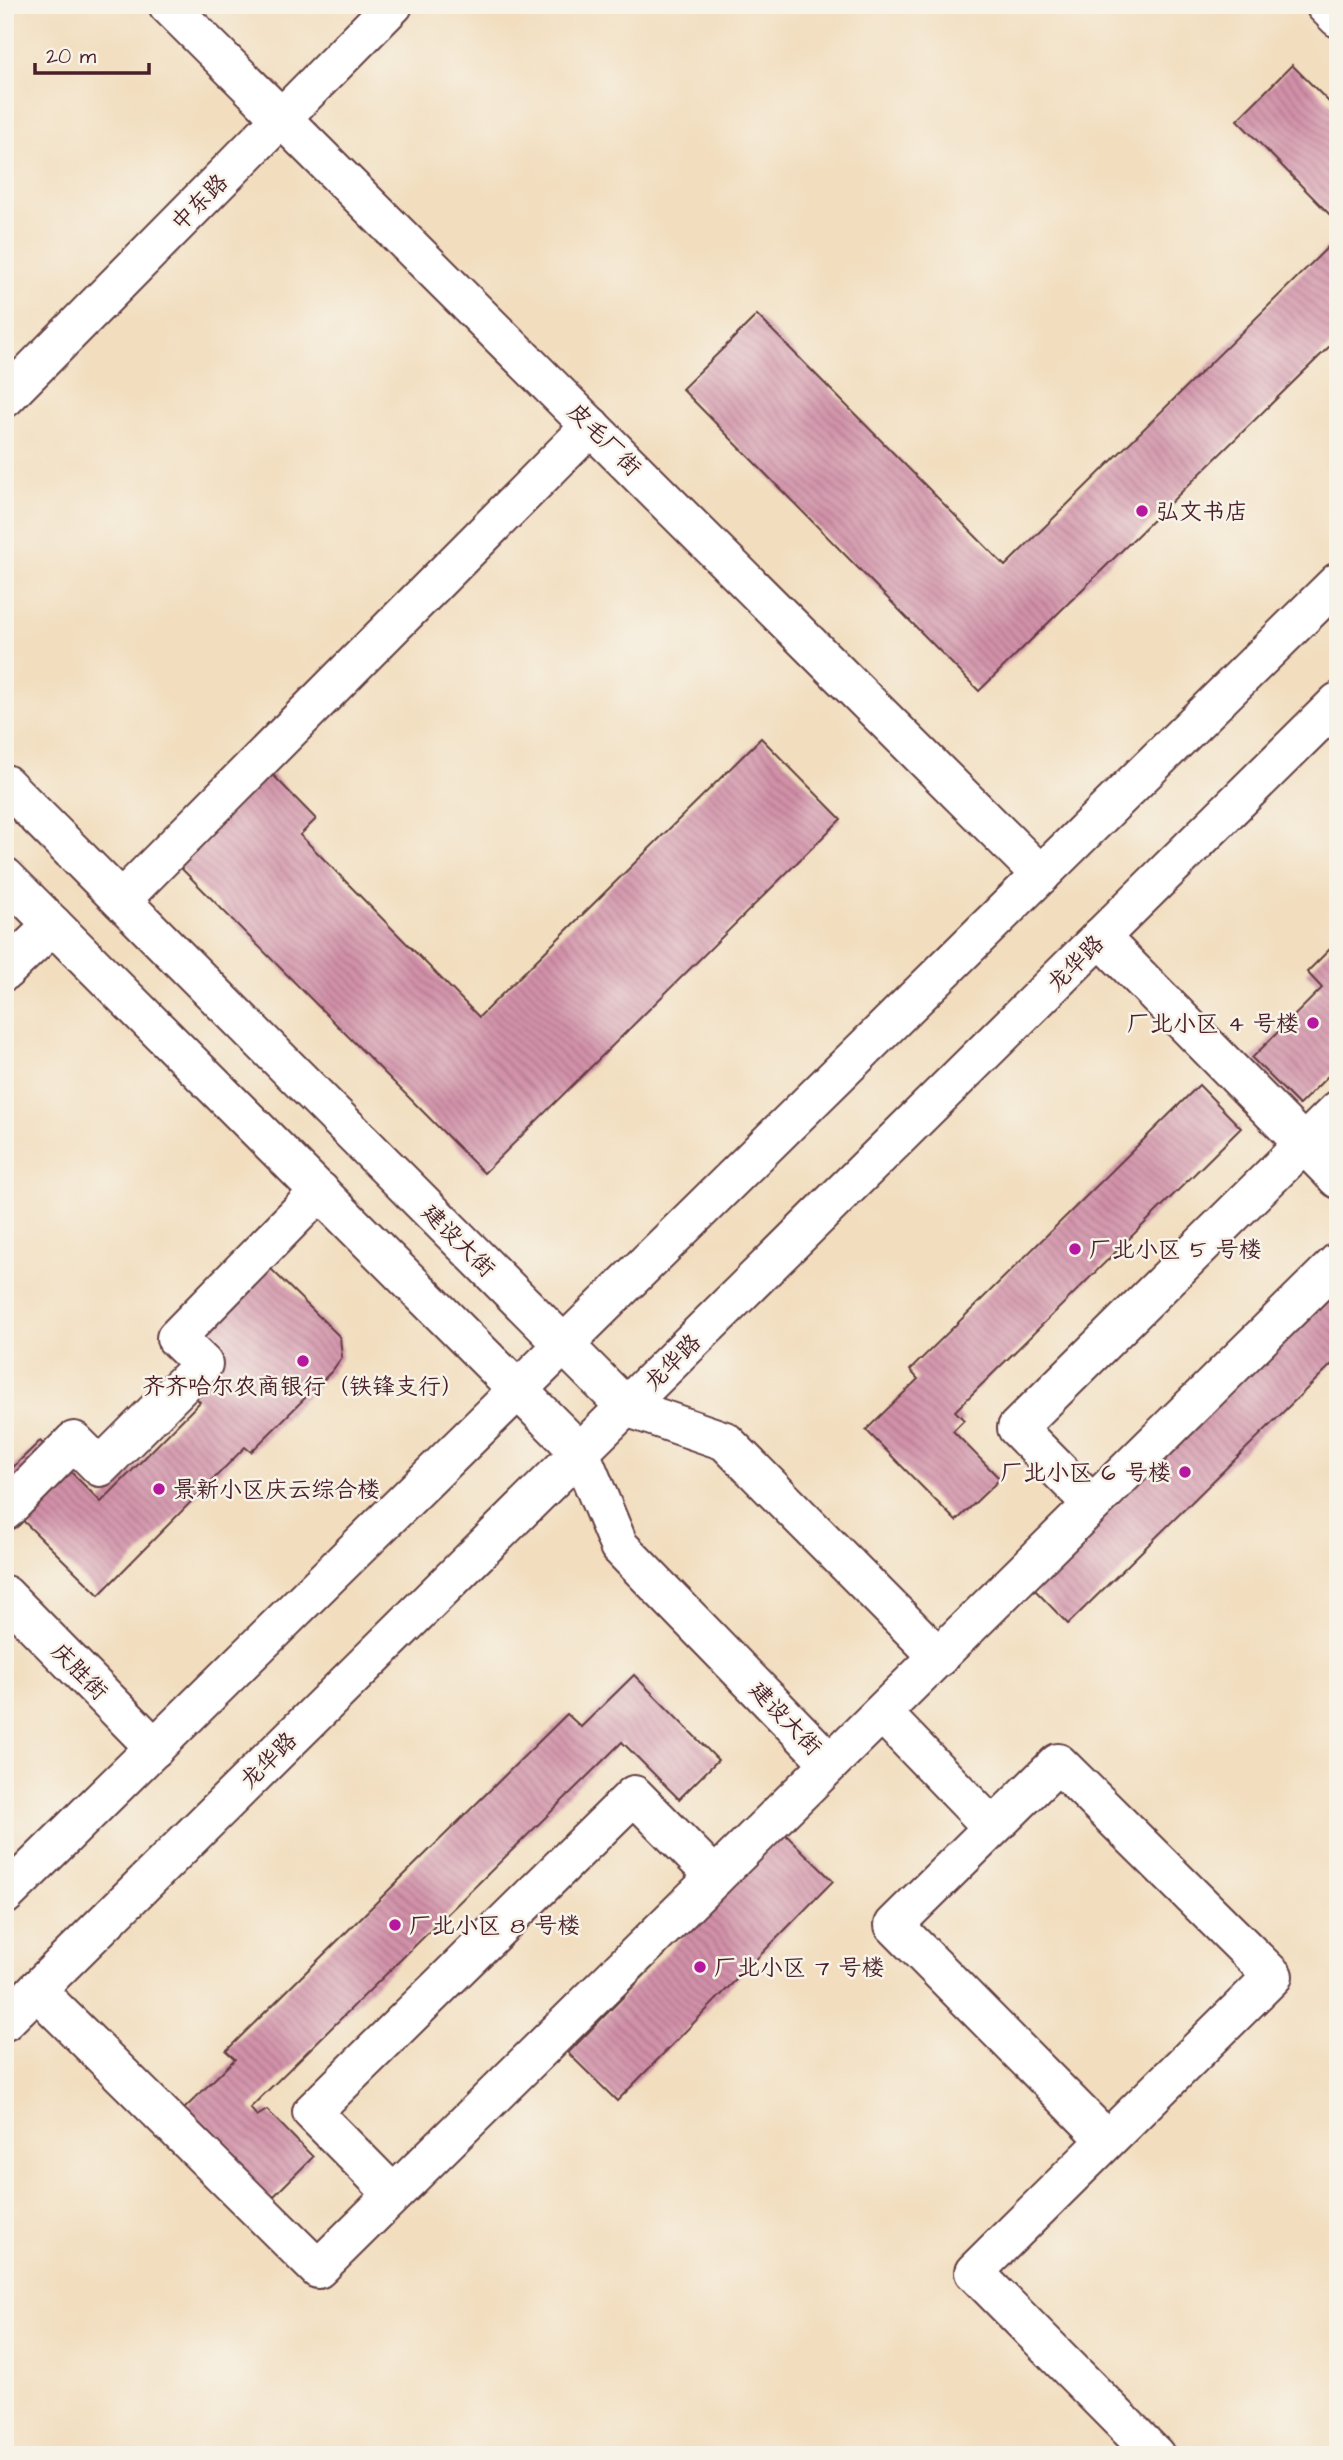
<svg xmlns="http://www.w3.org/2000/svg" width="1343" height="2460" font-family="'Architects Daughter','LXGW WenKai TC',sans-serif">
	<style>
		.building { fill: url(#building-back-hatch) }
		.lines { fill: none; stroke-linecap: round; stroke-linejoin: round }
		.minor-casing { stroke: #633c41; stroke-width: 42 }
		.major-casing { stroke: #633c41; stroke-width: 42 }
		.minor { stroke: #fff; stroke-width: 38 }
		.major { stroke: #fff; stroke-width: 38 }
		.poi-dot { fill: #b5179e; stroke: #f7f3e8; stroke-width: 2.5 }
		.labels { text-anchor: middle; stroke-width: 5; stroke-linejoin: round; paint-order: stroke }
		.street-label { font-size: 23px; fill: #4a1f2b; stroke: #f7f3e8 }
		.poi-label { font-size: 23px; fill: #4a1f2b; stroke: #f7f3e8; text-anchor: start }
	</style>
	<defs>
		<pattern id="building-back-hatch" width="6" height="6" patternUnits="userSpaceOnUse" patternTransform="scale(1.75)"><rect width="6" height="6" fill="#d291a9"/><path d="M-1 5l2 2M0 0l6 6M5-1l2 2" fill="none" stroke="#ac768a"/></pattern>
	</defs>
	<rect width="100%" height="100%" fill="#f7f3e8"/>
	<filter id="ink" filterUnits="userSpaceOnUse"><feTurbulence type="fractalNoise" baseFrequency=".0143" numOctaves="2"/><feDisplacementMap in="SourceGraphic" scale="14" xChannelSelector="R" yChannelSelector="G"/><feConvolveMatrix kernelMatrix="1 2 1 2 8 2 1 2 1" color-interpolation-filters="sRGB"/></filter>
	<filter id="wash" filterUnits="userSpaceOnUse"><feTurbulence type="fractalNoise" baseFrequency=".00686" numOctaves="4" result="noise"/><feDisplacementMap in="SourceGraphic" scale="28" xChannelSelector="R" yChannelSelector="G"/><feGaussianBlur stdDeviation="1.57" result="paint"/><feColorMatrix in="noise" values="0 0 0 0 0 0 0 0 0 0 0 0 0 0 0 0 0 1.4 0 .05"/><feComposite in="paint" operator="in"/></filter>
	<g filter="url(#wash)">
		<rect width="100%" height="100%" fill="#f2debf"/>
		<g id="blocks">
			<g class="building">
				<path d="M1292 65 1338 111V223L1237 120Z"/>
				<path d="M1338 237V338L979 691 682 389 757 315 1005 566Z"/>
				<path d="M761 738 841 819 484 1173 177 864 270 772 316 819 300 835 479 1017Z"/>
				<path d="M1338 941V1066L1299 1105 1252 1058 1322 988 1307 972Z"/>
				<path d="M1199 1085 1241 1128 955 1411 964 1420 953 1431 1000 1479 956 1521 866 1430 918 1379 910 1370Z"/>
				<path d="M264 1262 340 1337 342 1357 332 1371 251 1452 245 1447 99 1595 5 1503V1475L40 1441 101 1502 200 1402 191 1393 192 1334Z"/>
				<path d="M1338 1285V1358L1068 1624 1032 1587Z"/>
				<path d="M634 1675 718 1760 679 1799 622 1742 250 2108 257 2116 267 2110 313 2157 269 2201 181 2112 235 2059 226 2051 567 1714 581 1727Z"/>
				<path d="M784 1833 833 1881 617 2101 568 2053Z"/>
			</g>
		</g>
	</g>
	<g filter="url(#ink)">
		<use href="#blocks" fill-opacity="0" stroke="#633c41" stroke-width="2"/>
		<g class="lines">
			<defs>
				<g id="minor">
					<path d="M168 5 1041 875"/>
					<path d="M1325 5 1338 18"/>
					<path d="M5 398 393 5"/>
					<path d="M121 900 591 426"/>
					<path d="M1100 937 1338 1179"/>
					<path d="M5 971 53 925"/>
					<path d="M1092 1504 1017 1428 1338 1110"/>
					<path d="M5 1511 74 1441 100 1467 203 1364 176 1338 320 1191"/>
					<path d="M5 1595 155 1748"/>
					<path d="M882 1713 992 1827"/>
					<path d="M36 1990 318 2269 1338 1262"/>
					<path d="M1107 2140 894 1925 1058 1763 1273 1976 974 2272 1155 2455"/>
					<path d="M393 2194 312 2112 634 1795 715 1877"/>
				</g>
				<g id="major">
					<path d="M5 784 626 1407 725 1441 939 1657"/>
					<path d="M5 877 580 1452 619 1546 830 1763"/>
					<path d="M5 1895 1338 582"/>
					<path d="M5 2021 1338 702"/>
				</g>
			</defs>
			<use href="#minor" class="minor-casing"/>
			<use href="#major" class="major-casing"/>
			<use href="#minor" class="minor"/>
			<use href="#major" class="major"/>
		</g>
	</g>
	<g class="poi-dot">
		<circle cx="1142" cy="511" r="7"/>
		<circle cx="1313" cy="1023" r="7"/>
		<circle cx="1075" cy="1249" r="7"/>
		<circle cx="303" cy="1361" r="7"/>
		<circle cx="1185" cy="1472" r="7"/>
		<circle cx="159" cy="1489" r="7"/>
		<circle cx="395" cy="1925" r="7"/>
		<circle cx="700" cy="1967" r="7"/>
	</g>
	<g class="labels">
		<g class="street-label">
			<text transform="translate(199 202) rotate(-45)" y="8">中东路</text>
			<text transform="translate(605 439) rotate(45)" y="8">皮毛厂街</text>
			<text transform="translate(1075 963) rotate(-45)" y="8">龙华路</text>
			<text transform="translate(459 1240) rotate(45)" y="8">建设大街</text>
			<text transform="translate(672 1362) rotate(-45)" y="8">龙华路</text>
			<text transform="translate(80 1671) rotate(46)" y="8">庆胜街</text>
			<text transform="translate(786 1718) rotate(46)" y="8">建设大街</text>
			<text transform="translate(268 1760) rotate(-45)" y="8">龙华路</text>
		</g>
		<g class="poi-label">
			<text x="1156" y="519">弘文书店</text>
			<text x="1299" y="1031" text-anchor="end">厂北小区 4 号楼</text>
			<text x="1089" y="1257">厂北小区 5 号楼</text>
			<text x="303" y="1394" text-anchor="middle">齐齐哈尔农商银行（铁锋支行）</text>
			<text x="1171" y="1480" text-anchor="end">厂北小区 6 号楼</text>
			<text x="173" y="1497">景新小区庆云综合楼</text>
			<text x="409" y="1933">厂北小区 8 号楼</text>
			<text x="714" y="1975">厂北小区 7 号楼</text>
		</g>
	</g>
	<rect width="1343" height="2460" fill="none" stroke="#f7f3e8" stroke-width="28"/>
	<path d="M35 63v10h114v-10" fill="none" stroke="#4a1f2b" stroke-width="3.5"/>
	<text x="46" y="63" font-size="21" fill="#4a1f2b" stroke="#f7f3e8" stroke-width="5" paint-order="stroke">20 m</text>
</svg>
